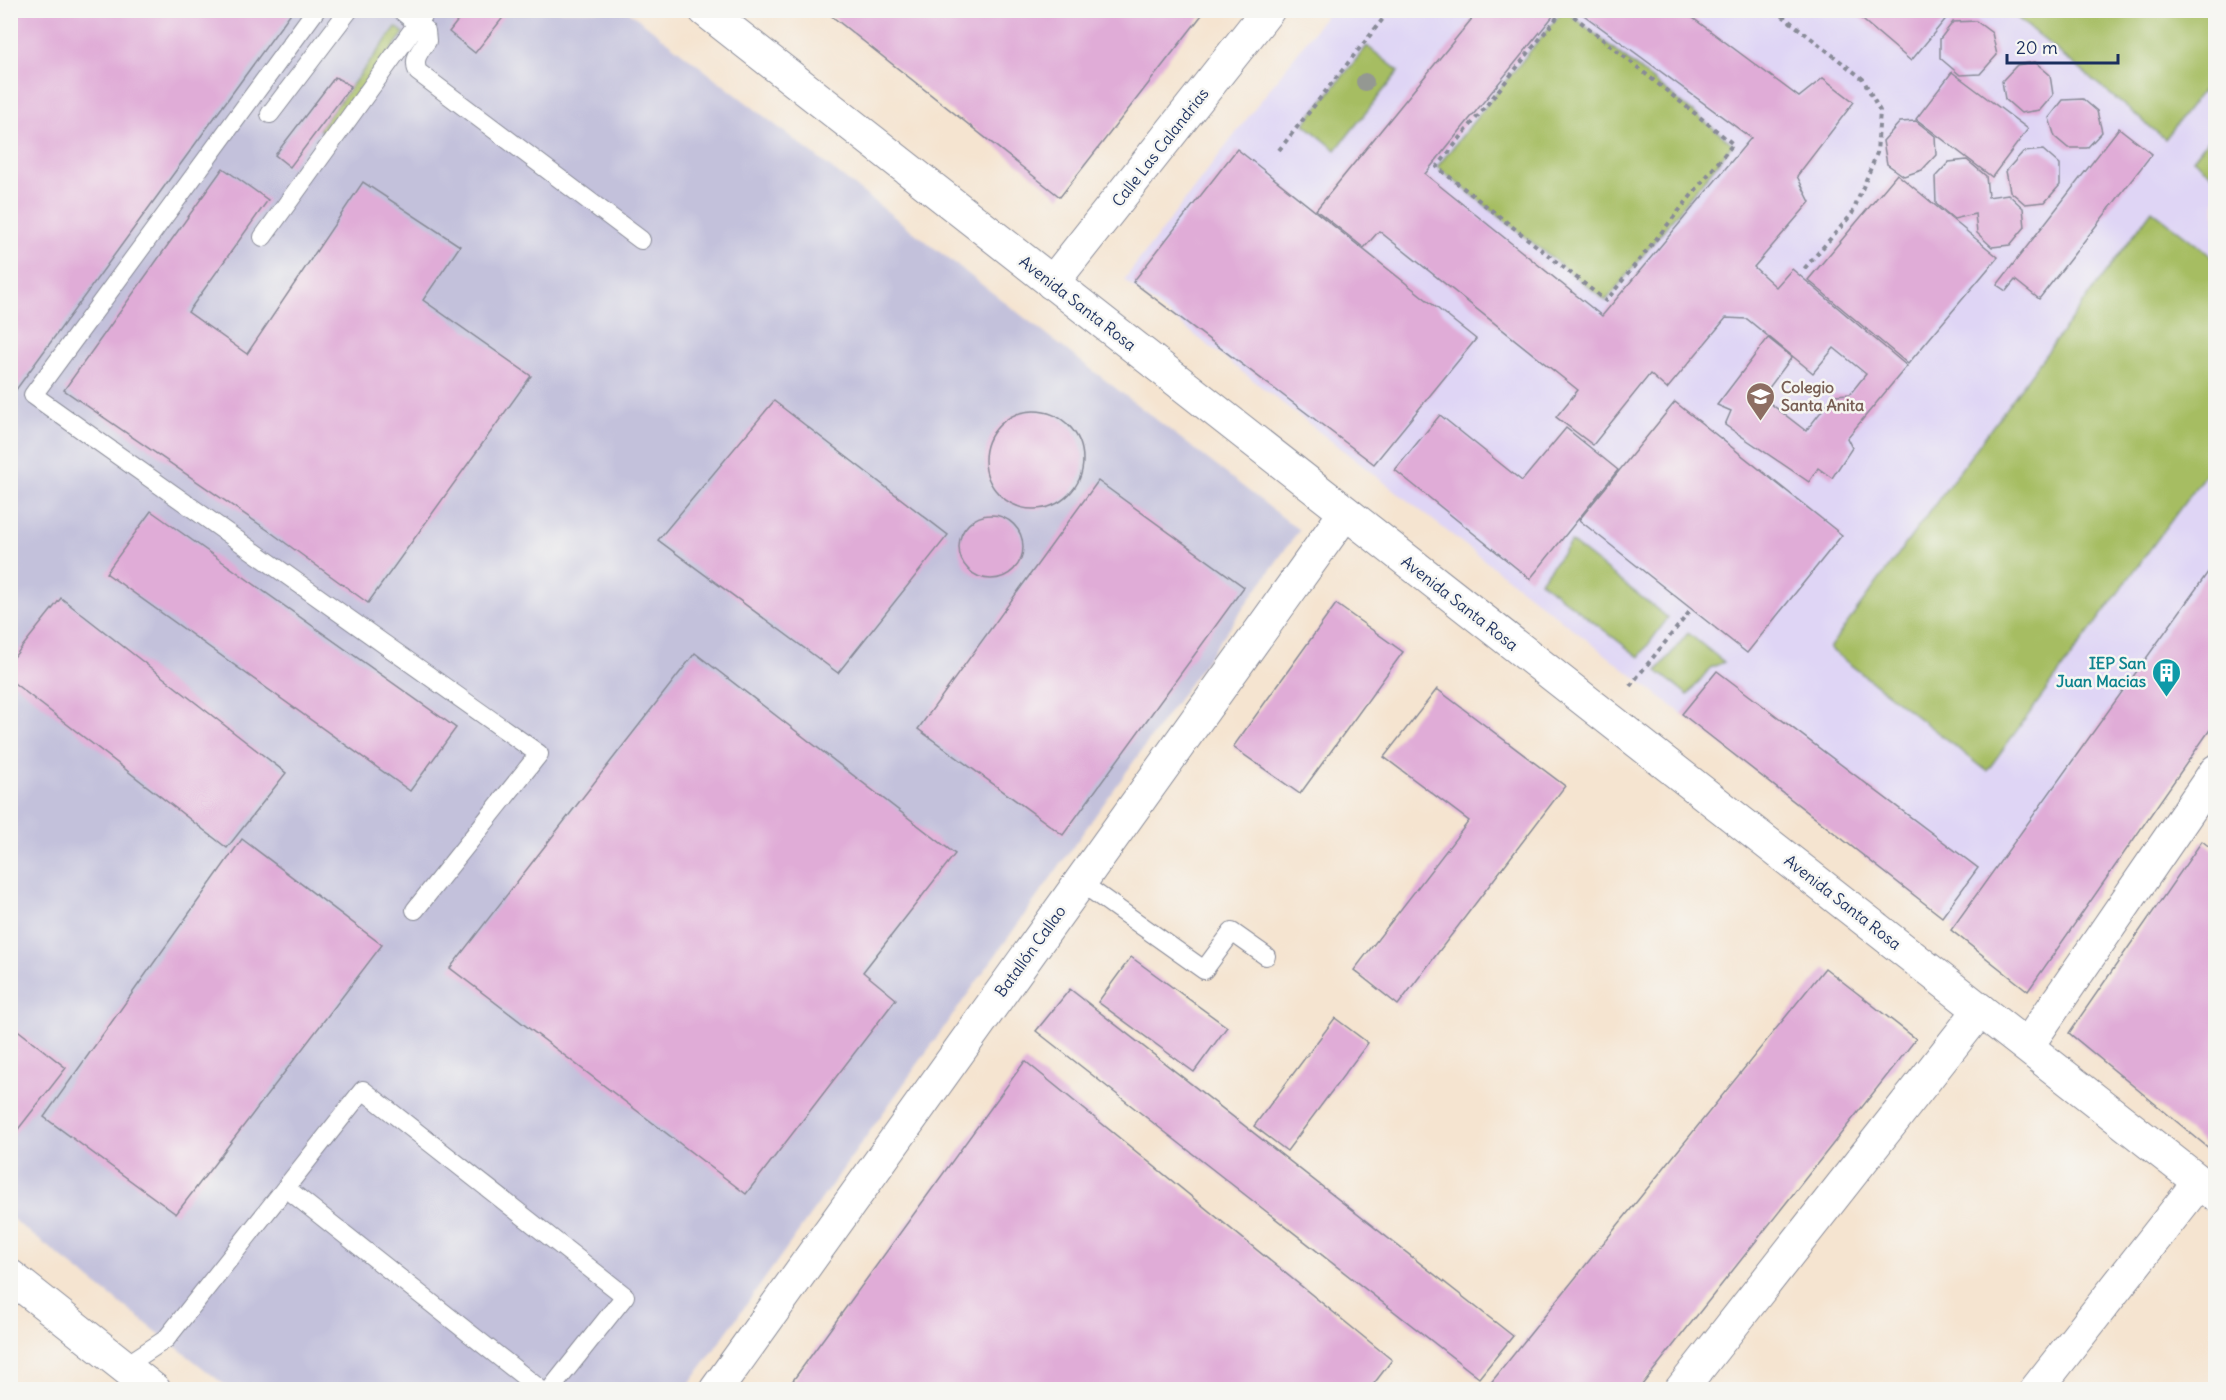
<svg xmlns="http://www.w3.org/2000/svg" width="2226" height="1400" font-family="Delius,sans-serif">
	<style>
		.built { fill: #dfd5f5 }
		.industrial { fill: #c3c1db }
		.green { fill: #a6bd62; stroke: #607660; stroke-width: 1.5 }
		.building { fill: #e0acd7 }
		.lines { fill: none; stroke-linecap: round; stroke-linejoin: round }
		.lane-casing { stroke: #888a97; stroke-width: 20 }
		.street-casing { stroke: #888a97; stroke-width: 35 }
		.secondary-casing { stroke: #888a97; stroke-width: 35 }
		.path { stroke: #888a97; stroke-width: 4; stroke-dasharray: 4.5 4.5; stroke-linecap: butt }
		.lane { stroke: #fff; stroke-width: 18 }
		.street { stroke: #fff; stroke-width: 33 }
		.secondary { stroke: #fff; stroke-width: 33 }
		.tree { fill: #949892 }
		.labels { text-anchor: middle; stroke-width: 5; stroke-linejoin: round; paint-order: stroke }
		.street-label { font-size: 16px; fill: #1b2f5e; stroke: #f6f6f2 }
		.education-label { font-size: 16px; font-weight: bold; fill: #785e54; stroke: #f6f6f2; text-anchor: start }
		.culture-label { font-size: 16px; font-weight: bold; fill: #0d838f; stroke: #f6f6f2; text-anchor: end }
	</style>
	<rect width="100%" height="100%" fill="#f6f6f2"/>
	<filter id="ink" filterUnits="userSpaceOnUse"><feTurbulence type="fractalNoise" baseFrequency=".0167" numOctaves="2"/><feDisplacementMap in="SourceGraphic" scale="12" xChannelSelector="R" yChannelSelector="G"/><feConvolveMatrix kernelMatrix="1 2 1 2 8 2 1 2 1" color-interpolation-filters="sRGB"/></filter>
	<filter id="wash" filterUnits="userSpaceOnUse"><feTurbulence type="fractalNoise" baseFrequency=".008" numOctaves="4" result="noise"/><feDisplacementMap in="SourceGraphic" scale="24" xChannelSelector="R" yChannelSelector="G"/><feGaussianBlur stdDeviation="1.35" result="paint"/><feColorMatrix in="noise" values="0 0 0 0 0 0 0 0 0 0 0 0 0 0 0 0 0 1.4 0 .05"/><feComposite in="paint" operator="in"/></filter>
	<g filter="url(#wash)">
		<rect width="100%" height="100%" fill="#f5e4d0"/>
		<path class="built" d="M1329 11H2215V562L1955 926 1124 280Z"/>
		<path class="industrial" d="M10 11H628L1299 530 686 1389H230L11 1218Z"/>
		<g class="green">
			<path d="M1563 10 1566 11 1733 144 1606 301 1437 167Z"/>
			<path d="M2009 11H2215V75L2165 139Z"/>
			<path d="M396 27 404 33 328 135 319 129Z"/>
			<path d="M1367 46 1399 71 1336 150 1304 124Z"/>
			<path d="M2215 131V177L2193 159Z"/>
			<path d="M2152 210 2215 259V461L1987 771 1829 648Z"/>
			<path d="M1571 542 1668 618 1639 657 1540 581Z"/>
			<path d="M1688 633 1724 662 1710 668 1688 695 1657 671Z"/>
		</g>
		<g id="blocks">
			<g class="building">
				<path d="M10 10H293L10 398Z"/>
				<path d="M466 10H509L475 53 449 32Z"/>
				<path d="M824 10H1204L1205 11 1060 197Z"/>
				<path d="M1479 10H1558L1425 174 1602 316 1751 138 1577 10H1682L1799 97 1823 78 1854 102 1797 176 1810 202 1754 267 1776 287 1792 269 1907 366 1847 438 1852 448 1832 478 1818 468 1809 482 1725 425 1731 411 1717 405 1768 338 1792 357 1762 397 1806 431 1834 395 1850 394 1866 374 1834 348 1813 373 1747 319 1726 318 1667 389 1650 374 1593 445 1556 417 1578 390 1379 231 1364 248 1316 210Z"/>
				<path d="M1851 10H1953L1911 61Z"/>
				<path d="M1976 21 1992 33 1997 55 1980 74 1960 75 1940 58V39L1953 22Z"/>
				<path d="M2035 62 2050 75 2053 95 2040 110 2021 113 2005 99 2002 81 2017 65Z"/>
				<path d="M1952 72 2028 129 1992 177 1916 119Z"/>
				<path d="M335 77 351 86 290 167 275 155Z"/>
				<path d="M2083 99 2097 111 2102 132 2087 148H2068L2055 137 2049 118 2063 100Z"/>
				<path d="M1916 121 1935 136 1936 155 1922 170 1904 176 1887 164 1883 141 1900 122Z"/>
				<path d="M2119 128 2152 154 2039 299 2015 280 2006 291 1997 285Z"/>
				<path d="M1237 149 1476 339 1374 464 1133 282Z"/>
				<path d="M2043 150 2060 165V185L2045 202 2025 204 2010 191 2006 171 2023 152Z"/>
				<path d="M1967 160 1986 176 1988 197 2008 194 2023 208 2025 227 2010 245 1992 247 1977 233 1975 214 1954 219 1936 204 1935 177 1949 162Z"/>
				<path d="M223 168 268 200 188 312 247 354 363 182 460 246 423 300 531 376 368 603 269 531 64 390Z"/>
				<path d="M1897 174 1998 257 1908 364 1808 280Z"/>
				<path d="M774 401 948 535 838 673 658 540Z"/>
				<path d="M1675 402 1842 535 1747 653 1579 520Z"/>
				<circle cx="1034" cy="460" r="49"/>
				<path d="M1440 415 1522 481 1566 428 1618 470 1530 579 1395 470Z"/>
				<path d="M1098 481 1244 587 1063 835 918 729Z"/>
				<path d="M151 511 456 728 410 791 106 573Z"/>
				<circle cx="991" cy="547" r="32"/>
				<path d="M2216 561V721L2028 991 1951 930Z"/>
				<path d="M61 598 286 773 227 848 10 680V662Z"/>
				<path d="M1336 604 1403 652 1300 794 1233 747Z"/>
				<path d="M695 653 955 854 863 972 896 999 746 1194 450 968Z"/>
				<path d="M1717 671 1978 868 1942 917 1682 714Z"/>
				<path d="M1437 689 1565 786 1398 1005 1354 970 1469 821 1384 757Z"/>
				<path d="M242 839 382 945 176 1214 44 1117Z"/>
				<path d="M2202 841 2216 852V1154L2069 1033Z"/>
				<path d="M1131 957 1227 1027 1194 1072 1098 1002Z"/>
				<path d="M1825 968 1916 1039 1638 1390H1485Z"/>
				<path d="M1070 989 1513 1336 1479 1378 1036 1031Z"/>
				<path d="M1335 1018 1368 1043 1287 1151 1254 1126Z"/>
				<path d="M10 1024 66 1068 12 1137 10 1136Z"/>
				<path d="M1025 1061 1392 1360 1369 1390H786Z"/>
			</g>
		</g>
	</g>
	<g filter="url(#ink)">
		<use href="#blocks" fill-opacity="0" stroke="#888a97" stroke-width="1.5"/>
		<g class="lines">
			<defs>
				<g id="lane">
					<path d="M316 10 33 395 539 754 415 910"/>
					<path d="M401 10 426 31 427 41C420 51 412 59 418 72L641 240"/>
					<path d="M270 114 349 10"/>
					<path d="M263 237 427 10"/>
					<path d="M1080 882 1204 970 1232 932 1266 956"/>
					<path d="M286 1188 541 1390"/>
					<path d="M125 1366 166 1339 363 1090 625 1296 550 1390"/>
				</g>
				<g id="street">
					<path d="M1052 283 1268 10"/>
					<path d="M2027 1046 2216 771"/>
					<path d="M10 1276 154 1390"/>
					<path d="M716 1390 1345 513"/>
					<path d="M1681 1390 1980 1010"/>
					<path d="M2036 1390 2199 1182"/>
				</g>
				<path id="secondary" d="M705 10 2216 1195"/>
			</defs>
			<use href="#lane" class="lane-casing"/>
			<use href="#street" class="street-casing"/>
			<use href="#secondary" class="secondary-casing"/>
			<g class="path">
				<path d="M1563 10 1437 167 1606 301 1733 144 1566 10"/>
				<path d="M1775 10 1863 79 1880 111 1877 153 1852 214 1804 269"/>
				<path d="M1279 150 1390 10"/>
				<path d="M1630 686 1691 610"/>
			</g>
			<use href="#lane" class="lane"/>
			<use href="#street" class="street"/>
			<use href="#secondary" class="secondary"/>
		</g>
		<circle class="tree" cx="1365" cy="82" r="9"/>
	</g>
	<defs>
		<symbol id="school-pin" viewBox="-11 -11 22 30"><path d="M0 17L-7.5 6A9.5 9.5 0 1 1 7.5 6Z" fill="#8d6e63" stroke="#f6f6f2"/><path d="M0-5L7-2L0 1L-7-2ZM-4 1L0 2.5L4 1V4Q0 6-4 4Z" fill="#fff"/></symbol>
		<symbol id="building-pin" viewBox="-11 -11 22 30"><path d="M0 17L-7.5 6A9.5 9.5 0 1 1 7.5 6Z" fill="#0f9aa8" stroke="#f6f6f2"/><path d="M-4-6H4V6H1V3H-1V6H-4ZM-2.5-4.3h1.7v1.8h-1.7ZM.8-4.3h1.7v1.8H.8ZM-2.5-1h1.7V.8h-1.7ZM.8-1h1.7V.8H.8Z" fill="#fff"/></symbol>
	</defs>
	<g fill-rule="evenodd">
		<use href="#school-pin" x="1744" y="380" width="33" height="45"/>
		<use href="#building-pin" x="2150" y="656" width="33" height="45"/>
	</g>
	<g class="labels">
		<g class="street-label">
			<text transform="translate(1160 147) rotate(-52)" y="6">Calle Las Calandrias</text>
			<text transform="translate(1078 303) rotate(38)" y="6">Avenida Santa Rosa</text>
			<text transform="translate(1460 603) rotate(38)" y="6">Avenida Santa Rosa</text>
			<text transform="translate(1843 902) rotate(38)" y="6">Avenida Santa Rosa</text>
			<text transform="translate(1030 951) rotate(-54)" y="6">Batallón Callao</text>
		</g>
		<g class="education-label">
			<text x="1781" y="393">Colegio<tspan x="1781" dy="18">Santa Anita</tspan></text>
		</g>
		<g class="culture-label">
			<text x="2146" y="669">IEP San<tspan x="2146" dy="18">Juan Macias</tspan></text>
		</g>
	</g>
	<rect width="2226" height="1400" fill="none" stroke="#f6f6f2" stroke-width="36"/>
	<path d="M2007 54v9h111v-9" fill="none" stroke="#1b2f5e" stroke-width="3"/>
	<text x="2016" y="54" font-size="18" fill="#1b2f5e" stroke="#f6f6f2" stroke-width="4.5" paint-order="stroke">20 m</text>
</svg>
